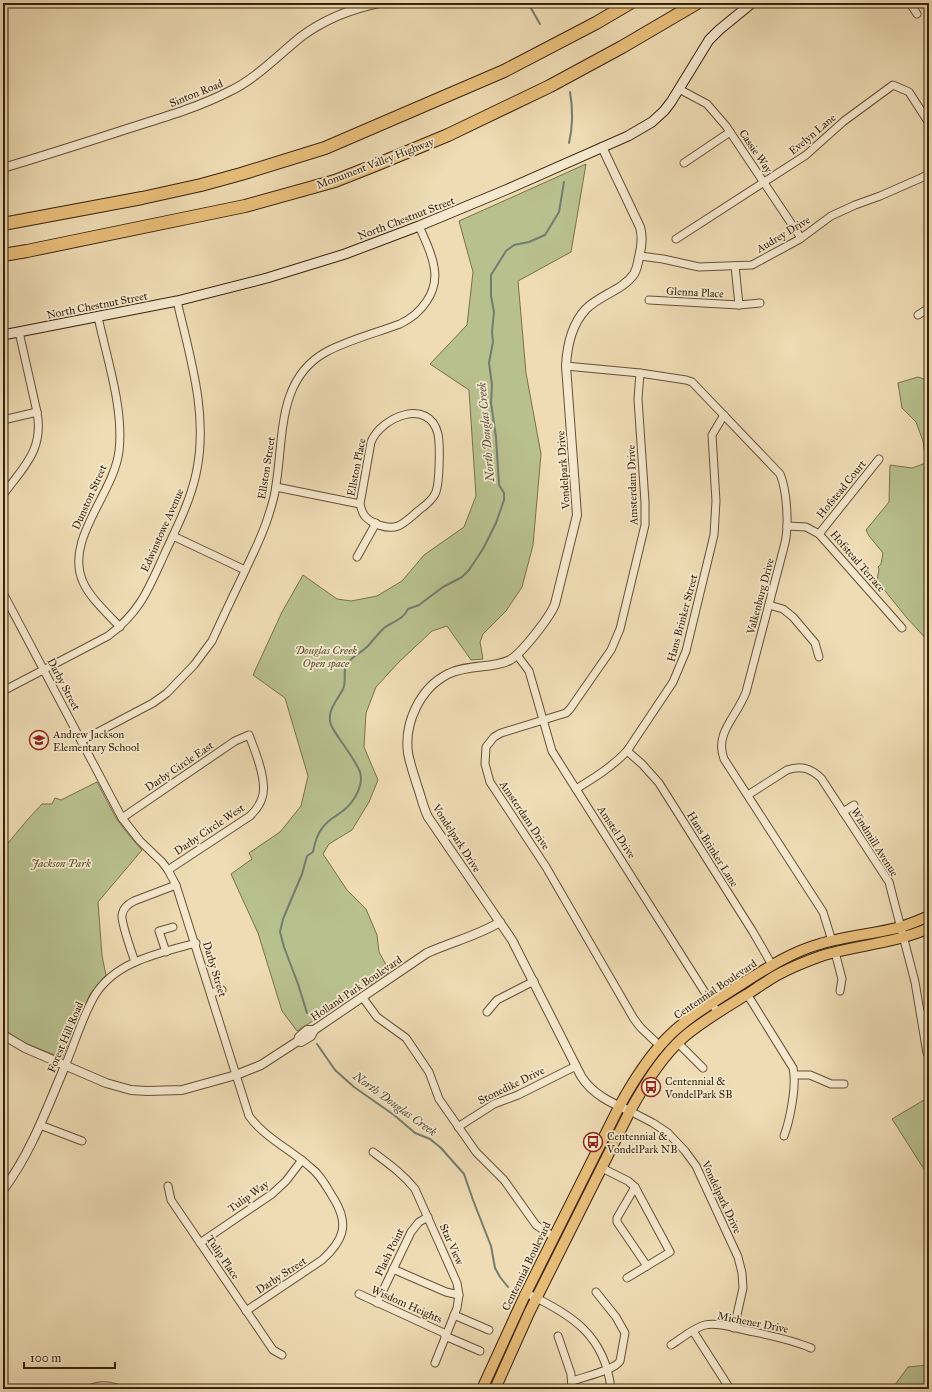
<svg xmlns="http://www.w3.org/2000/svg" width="932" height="1392" font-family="'IM FELL Great Primer',serif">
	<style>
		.green { fill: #b8c08e; stroke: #78714c }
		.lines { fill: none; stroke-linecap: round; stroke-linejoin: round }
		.stream { stroke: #737d6f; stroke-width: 2 }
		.minor-casing { stroke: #655034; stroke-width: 9 }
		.tertiary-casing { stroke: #655034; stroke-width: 10 }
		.secondary-casing { stroke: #372209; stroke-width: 11 }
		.primary-casing { stroke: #372209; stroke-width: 12 }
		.motorway-casing { stroke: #372209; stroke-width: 14 }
		.minor { stroke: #f5e8ce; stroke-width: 7 }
		.tertiary { stroke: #f5e8ce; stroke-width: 8 }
		.secondary { stroke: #f5e8ce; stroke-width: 9 }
		.primary { stroke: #e8be7a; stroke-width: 10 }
		.motorway { stroke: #e8be7a; stroke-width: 12 }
		.labels { text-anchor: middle; stroke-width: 3.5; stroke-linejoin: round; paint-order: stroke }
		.street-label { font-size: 11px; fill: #372209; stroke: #f5e8ce }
		.park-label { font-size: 11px; font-style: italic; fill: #574a2a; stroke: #f5e8ce }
		.poi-label { font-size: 11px; fill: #372209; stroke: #f5e8ce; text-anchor: start }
		.water-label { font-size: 12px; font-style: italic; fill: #55503c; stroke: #f5e8ce }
	</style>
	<rect width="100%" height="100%" fill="#efdcb4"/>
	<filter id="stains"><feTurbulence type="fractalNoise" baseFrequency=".005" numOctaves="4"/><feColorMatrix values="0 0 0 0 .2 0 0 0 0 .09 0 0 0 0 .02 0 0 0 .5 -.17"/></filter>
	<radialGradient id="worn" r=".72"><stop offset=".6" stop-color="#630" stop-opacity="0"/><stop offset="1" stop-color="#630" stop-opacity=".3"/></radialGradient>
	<g class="green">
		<path d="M586 164 571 252 518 281 526 373 541 454 533 545 522 587 506 611 483 634 480 642 483 659 471 660 447 626 432 631 399 662 376 687 366 713 364 747 378 780 369 802 352 830 329 844 323 854 347 890 366 909 377 935 379 952 390 972 297 1031 282 1011 258 933 231 874 252 859 249 853 280 832 301 806 308 776 285 698 253 675 282 612 303 575 337 599 351 601 377 596 402 581 424 555 464 527 476 496 469 390 430 364 467 325 473 272 459 221Z"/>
		<path d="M918 377 927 380 929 378V642L907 618 877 581 879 569 878 567 881 564 883 553 869 536 866 530 889 502 890 465 912 468 926 463 923 441 916 422 902 408 898 383Z"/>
		<path d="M97 782 116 818 128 834 142 850 98 902 102 956 106 975 90 994 62 1058 23 1042 3 1029V849L29 818 42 804H52L55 798 61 800Z"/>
		<path d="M929 1097V1177L892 1119Z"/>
		<path d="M928 1365 929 1389H892L908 1367Z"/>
	</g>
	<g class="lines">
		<g class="stream">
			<path d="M528 3 540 24"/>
			<path d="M569 143C573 126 573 109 570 92"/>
			<path d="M307 1013 298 984 284 947 280 932 283 919 302 874 307 856 313 852C315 843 317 834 323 827 329 819 337 816 344 810 354 802 364 785 360 772 353 755 339 741 331 725 326 711 337 701 343 689 347 681 342 672 347 664 352 656 361 653 368 646 373 640 378 634 384 628 392 622 404 619 408 609L419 605 443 587 462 577 469 570 483 549 496 523 504 500V493L499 485 496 437 491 403 492 385 489 363 493 342 492 332 494 312 491 296V275L506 251 514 245 529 242 545 235 559 212 564 182"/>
			<path d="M317 1044 335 1070 354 1087 394 1115 415 1133 430 1139 441 1148 464 1174 473 1200 491 1246 495 1268 500 1277 508 1287"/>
		</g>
		<defs>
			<g id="minor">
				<path d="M910 3 917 14"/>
				<path d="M679 89 707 104 726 126 801 238"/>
				<path d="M684 163 730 132"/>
				<path d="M676 239 806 155 844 121 893 85 909 92 929 123"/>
				<path d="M640 256 663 259 699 267 752 265 800 239 831 216 855 205 880 196 921 178 929 174"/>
				<path d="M735 266 739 305"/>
				<path d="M649 300 739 305 760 303"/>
				<path d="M918 315 929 308"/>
				<path d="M98 317C107 359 124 409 119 451 114 494 64 539 83 582 90 598 108 614 120 627"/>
				<path d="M566 366 640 373 686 380 692 382 780 474C787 490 789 525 785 543L746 692C737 717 714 733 724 759L823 912 832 941"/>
				<path d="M640 373 638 399 645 502V525L620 629 611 650 570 709 566 713 501 733 494 737 486 747 485 764 490 782 546 867 634 1019 641 1028 660 1046"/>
				<path d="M3 420 37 412"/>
				<path d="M276 487 360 504C361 508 362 512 364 515 371 524 388 530 398 526 405 523 412 516 418 511 424 506 431 502 435 494 440 485 440 444 438 434 429 397 381 417 371 442L360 504"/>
				<path d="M3 495C24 466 44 450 37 412L19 332"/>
				<path d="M787 526 806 527 819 534 902 628"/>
				<path d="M819 534 879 459"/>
				<path d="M173 536 245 570"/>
				<path d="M357 557 376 523"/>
				<path d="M3 593 122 818 140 841 162 862 168 870 176 885 249 1116C264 1137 291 1150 310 1167 321 1175 327 1188 334 1199 350 1225 343 1241 322 1260L246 1311"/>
				<path d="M769 605 783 609 793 617 815 643 819 657"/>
				<path d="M517 655 529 671 552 751 557 759 718 1013"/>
				<path d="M3 691 108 636C140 612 148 590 164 555 176 529 190 502 196 474 209 416 190 357 177 301"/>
				<path d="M81 741 153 703 167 693 194 665 212 641C222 619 233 596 244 573 253 553 263 535 269 514 272 505 275 495 276 485 284 437 277 379 326 352 348 340 376 333 400 324 421 314 439 292 434 267 432 253 425 240 419 226"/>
				<path d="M627 751 642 764 659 783 753 932 772 965"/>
				<path d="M576 789C594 778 612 767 627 751L673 682 686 651 714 535 716 501 712 435 724 415"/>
				<path d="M748 795 787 770C801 765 810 768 821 778L889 882 915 982 927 1053"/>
				<path d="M843 812 854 805"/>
				<path d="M122 818 235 741 249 735C255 751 268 782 262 798 260 805 255 811 250 816L168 870"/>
				<path d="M166 952 159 931 173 927"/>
				<path d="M835 952 842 979 840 991"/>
				<path d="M135 962C132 953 121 923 122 915 123 908 128 904 134 901L176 885"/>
				<path d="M211 993 222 990"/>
				<path d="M747 994 793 1068C797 1085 790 1120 784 1136"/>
				<path d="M363 998 377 1017 406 1038 429 1072 439 1099 476 1152 504 1180 536 1225 554 1237"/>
				<path d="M487 1012 497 1000 534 981"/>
				<path d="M921 1015 929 1013"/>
				<path d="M678 1043 703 1068"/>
				<path d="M65 1066C75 1043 82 1017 95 995 116 961 160 953 196 943"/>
				<path d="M795 1075H810L831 1084H844"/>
				<path d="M630 1111 653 1123 668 1133 685 1151 696 1166 738 1257 742 1273 743 1288 734 1328"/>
				<path d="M40 1125 82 1141"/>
				<path d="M458 1127 494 1104 518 1095 576 1066"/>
				<path d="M373 1152C389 1164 403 1174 415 1189L457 1283 459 1295 457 1308 435 1363"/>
				<path d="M602 1168 628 1181 635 1187"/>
				<path d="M168 1186 171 1200 273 1350 282 1355"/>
				<path d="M635 1187 670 1252 647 1266 617 1222V1218Z"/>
				<path d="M200 1243 272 1194 286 1181 302 1160"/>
				<path d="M393 1269 446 1292 459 1295"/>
				<path d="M627 1278 647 1266"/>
				<path d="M526 1293C571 1314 605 1335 611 1389"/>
				<path d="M359 1294 446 1334"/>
				<path d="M377 1303 411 1232 419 1222 428 1217"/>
				<path d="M454 1315 489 1330"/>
				<path d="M693 1331 730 1389"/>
				<path d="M445 1336 480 1351"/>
				<path d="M558 1336 571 1374 572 1389"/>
				<path d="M671 1345C681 1339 693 1328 705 1325 718 1322 733 1328 745 1330 767 1335 790 1339 811 1348"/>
				<path d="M573 1381C583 1377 615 1370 620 1361L625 1333 616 1317 596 1292"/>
				<path d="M90 1389C100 1384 109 1385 119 1389"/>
			</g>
			<g id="tertiary">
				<path d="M602 147 640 227C643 237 642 246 639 257 638 263 637 269 634 274 623 290 600 295 586 309 572 324 567 346 566 366L577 515 555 604C550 617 522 653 510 660 492 669 468 664 448 674 420 688 404 723 408 753 410 764 414 775 417 785 421 796 423 807 428 817L512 940 581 1076C592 1094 611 1103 630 1111"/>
				<path d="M3 168C46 155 90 141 133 127 165 117 199 107 230 91 257 78 278 55 302 36 325 19 350 9 379 3"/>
				<path d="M3 1035 25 1048 106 1083 131 1090 147 1091 182 1090 236 1075 261 1065 298 1041 301 1042 311 1036 314 1030 427 953C451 942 477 936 500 922"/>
				<path d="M298 1041 299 1037 307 1030H314"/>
				<path d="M3 1190C31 1153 47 1108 65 1066"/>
			</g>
			<path id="secondary" d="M3 335 177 301 267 278 345 254 419 226 508 189 628 136 652 122 664 111 671 102 709 40 719 30 752 3"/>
			<g id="primary">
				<path d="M482 1389 524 1297 619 1107C632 1083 647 1059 666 1039 684 1020 707 1006 729 992 758 974 787 953 820 944 846 936 874 934 901 927 910 924 920 920 929 916"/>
				<path d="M495 1389 529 1313 630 1111C645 1084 662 1056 685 1036 704 1020 725 1008 746 995 753 991 759 986 766 982 783 970 804 962 824 955 858 945 896 943 929 928"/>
			</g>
			<g id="motorway">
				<path d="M3 224 142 198 201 185 241 174 325 148 504 71 596 23 630 3"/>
				<path d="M3 255 27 251 245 206 335 181 378 164 448 135 550 86 622 47 697 3"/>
			</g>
		</defs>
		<use href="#minor" class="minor-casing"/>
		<use href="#tertiary" class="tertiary-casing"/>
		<use href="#secondary" class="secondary-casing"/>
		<use href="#primary" class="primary-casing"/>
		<use href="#motorway" class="motorway-casing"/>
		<use href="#minor" class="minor"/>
		<use href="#tertiary" class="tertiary"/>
		<use href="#secondary" class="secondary"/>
		<use href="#primary" class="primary"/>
		<use href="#motorway" class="motorway"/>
	</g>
	<defs>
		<symbol id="school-ring" viewBox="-11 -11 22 22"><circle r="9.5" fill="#f5e8ce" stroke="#8f2418" stroke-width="1.5"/><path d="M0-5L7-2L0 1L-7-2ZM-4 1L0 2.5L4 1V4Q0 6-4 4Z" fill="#8f2418"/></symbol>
		<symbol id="bus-ring" viewBox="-11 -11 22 22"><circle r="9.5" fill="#f5e8ce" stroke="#8f2418" stroke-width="1.5"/><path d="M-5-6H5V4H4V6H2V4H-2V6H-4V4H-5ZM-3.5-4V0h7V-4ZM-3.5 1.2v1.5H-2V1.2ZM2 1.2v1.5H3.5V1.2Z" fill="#8f2418"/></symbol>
	</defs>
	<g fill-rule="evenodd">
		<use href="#school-ring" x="28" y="729" width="22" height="22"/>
		<use href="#bus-ring" x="640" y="1076" width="22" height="22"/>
		<use href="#bus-ring" x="582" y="1131" width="22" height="22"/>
	</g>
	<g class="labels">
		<g class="street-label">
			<text transform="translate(196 93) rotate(-22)" y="4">Sinton Road</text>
			<text transform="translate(812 134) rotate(-40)" y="4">Evelyn Lane</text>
			<text transform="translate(756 151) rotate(56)" y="4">Cassie Way</text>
			<text transform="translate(375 163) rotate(-21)" y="4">Monument Valley Highway</text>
			<text transform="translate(406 218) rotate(-21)" y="4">North Chestnut Street</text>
			<text transform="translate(783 234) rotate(-31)" y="4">Audrey Drive</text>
			<text transform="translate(695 292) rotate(3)" y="4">Glenna Place</text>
			<text transform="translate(97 305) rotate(-11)" y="4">North Chestnut Street</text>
			<text transform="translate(356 467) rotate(-79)" y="4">Ellston Place</text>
			<text transform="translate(266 468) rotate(-81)" y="4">Ellston Street</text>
			<text transform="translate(563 470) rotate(-94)" y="4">Vondelpark Drive</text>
			<text transform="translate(632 485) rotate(-92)" y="4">Amsterdam Drive</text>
			<text transform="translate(841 489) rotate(-51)" y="4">Hofstead Court</text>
			<text transform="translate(89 497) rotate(-66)" y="4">Dunston Street</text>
			<text transform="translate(162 530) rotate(-66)" y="4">Edwinstowe Avenue</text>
			<text transform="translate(858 561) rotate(49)" y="4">Hofstead Terrace</text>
			<text transform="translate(760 596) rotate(-75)" y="4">Valkenburg Drive</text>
			<text transform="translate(682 618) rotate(-75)" y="4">Hans Brinker Street</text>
			<text transform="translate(64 684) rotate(62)" y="4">Darby Street</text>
			<text transform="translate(179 766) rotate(-34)" y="4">Darby Circle East</text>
			<text transform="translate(525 815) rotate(56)" y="4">Amsterdam Drive</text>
			<text transform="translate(209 829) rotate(-34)" y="4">Darby Circle West</text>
			<text transform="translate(617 832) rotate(57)" y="4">Amstel Drive</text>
			<text transform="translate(457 838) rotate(57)" y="4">Vondelpark Drive</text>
			<text transform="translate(875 842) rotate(58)" y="4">Windmill Avenue</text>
			<text transform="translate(713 849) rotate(58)" y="4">Hans Brinker Lane</text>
			<text transform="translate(215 969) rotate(73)" y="4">Darby Street</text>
			<text transform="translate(356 988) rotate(-34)" y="4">Holland Park Boulevard</text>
			<text transform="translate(715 989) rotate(-34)" y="4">Centennial Boulevard</text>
			<text transform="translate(65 1037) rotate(-67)" y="4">Forest Hill Road</text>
			<text transform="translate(511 1085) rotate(-26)" y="4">Stonedike Drive</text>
			<text transform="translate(248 1196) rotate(-35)" y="4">Tulip Way</text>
			<text transform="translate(722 1197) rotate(65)" y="4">Vondelpark Drive</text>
			<text transform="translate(452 1244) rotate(66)" y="4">Star View</text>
			<text transform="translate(389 1252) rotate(-64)" y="4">Flash Point</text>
			<text transform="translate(223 1257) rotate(56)" y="4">Tulip Place</text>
			<text transform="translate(526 1266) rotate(-64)" y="4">Centennial Boulevard</text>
			<text transform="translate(281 1275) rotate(-33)" y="4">Darby Street</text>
			<text transform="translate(407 1304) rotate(24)" y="4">Wisdom Heights</text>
			<text transform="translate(753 1322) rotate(11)" y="4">Michener Drive</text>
		</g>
		<g class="park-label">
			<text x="326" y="654">Douglas Creek<tspan x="326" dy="13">Open space</tspan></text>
			<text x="61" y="867">Jackson Park</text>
		</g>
		<g class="poi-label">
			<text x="53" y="738">Andrew Jackson<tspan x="53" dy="13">Elementary School</tspan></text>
			<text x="665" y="1085">Centennial &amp;<tspan x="665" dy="13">VondelPark SB</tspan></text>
			<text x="607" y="1140">Centennial &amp;<tspan x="607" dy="13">VondelPark NB</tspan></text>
		</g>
		<g class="water-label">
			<text transform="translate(486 432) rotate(-95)" y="4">North Douglas Creek</text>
			<text transform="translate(395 1104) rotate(36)" y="4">North Douglas Creek</text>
		</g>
	</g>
	<rect width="932" height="1392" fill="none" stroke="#efdcb4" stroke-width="16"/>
	<rect x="4" y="4" width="924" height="1384" fill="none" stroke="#372209" stroke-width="2"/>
	<rect x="8" y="8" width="916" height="1376" fill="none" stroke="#372209"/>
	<path d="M24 1362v6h91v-6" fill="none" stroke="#372209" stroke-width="2"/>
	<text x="30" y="1362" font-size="12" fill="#372209" stroke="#f5e8ce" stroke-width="3" paint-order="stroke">100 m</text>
	<rect width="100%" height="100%" filter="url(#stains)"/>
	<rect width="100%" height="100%" fill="url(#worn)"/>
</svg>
